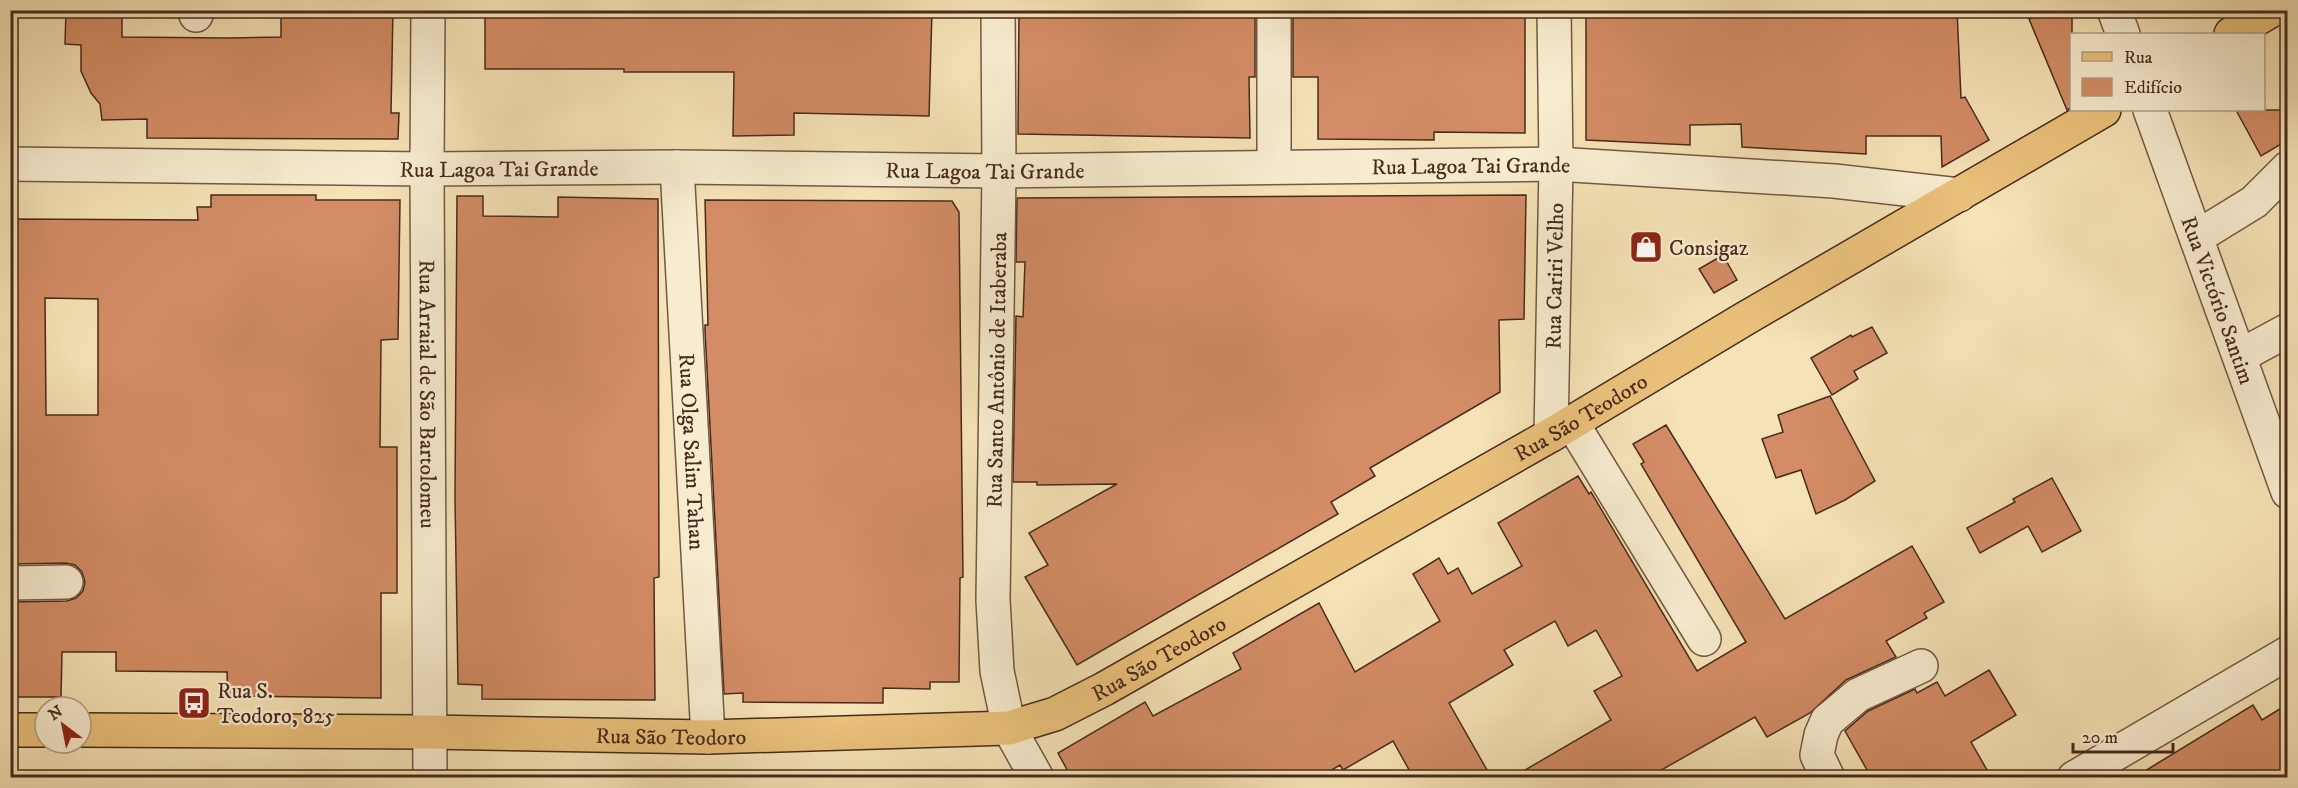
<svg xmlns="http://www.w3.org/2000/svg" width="2298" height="788" font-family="'IM FELL DW Pica',serif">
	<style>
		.building { fill: #d38c65; stroke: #472b1d; stroke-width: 1.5; fill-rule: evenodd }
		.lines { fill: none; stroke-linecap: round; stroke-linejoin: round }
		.minor-casing { stroke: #725943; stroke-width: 36 }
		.major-casing { stroke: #472b1d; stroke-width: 36 }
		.minor { stroke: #f8ecd0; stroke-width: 33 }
		.major { stroke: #eac17b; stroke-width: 33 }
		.labels { text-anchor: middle; stroke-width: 4.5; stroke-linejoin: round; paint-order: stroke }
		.street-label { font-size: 22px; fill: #472b1d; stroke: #f8ecd0 }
		.poi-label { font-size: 22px; fill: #472b1d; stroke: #f8ecd0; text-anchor: start }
	</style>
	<rect width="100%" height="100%" fill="#f5e2b6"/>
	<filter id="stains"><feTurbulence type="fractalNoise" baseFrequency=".00333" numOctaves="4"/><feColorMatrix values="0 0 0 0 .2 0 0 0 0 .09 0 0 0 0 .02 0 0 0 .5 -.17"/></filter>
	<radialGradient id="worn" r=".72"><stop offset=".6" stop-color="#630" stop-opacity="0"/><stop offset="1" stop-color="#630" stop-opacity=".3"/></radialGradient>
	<g class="building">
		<path d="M66 10H122V37L227 38 281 37V10H393L391 113H399L398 139 147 138V119L102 120 100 104 91 93 81 71V45L65 44Z"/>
		<path d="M485 10H932L929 116 794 113V135L733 136 734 72H624V69H485Z"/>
		<path d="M1019 10H1250V17H1255V77H1249L1250 138 1018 134Z"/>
		<path d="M1366 10H1525V133L1434 132V140L1318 139V77H1293V17L1366 18Z"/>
		<path d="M1618 10H1957L1961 98 1965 97 1989 140 1942 167 1941 136H1866V154L1742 147 1741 124 1690 125V145L1586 140V15L1617 16Z"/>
		<path d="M2053 10H2072V107L2067 110 2029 19Z"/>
		<path d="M2236 110H2288V140L2261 156Z"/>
		<path d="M211 195H316V200H400L398 339 381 340 380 447H397V593H381V698L228 696 227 672 116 671V652H62L61 697H10V602L67 601 76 598 83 591 85 582 82 572 75 565 66 563 10 564V219L198 220 197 207H211ZM45 298 98 299V415H46Z"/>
		<path d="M1526 195 1524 319 1499 320 1500 392 1370 468 1375 476 1331 502 1338 514 1077 665 1025 577 1048 565 1029 533 1117 484 1037 485V482H1013L1016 316 1023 317 1025 262H1016L1017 198Z"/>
		<path d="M457 196H483V216L558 217V197L658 199 659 577 654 578 655 700 482 699V685L458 684 455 499Z"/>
		<path d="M705 200 952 201 959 212 963 577 960 578 959 682H930V689L883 688V703L743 702V693L724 694 705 331V325H708Z"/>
		<path d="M1723 255 1737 280 1714 293 1699 269Z"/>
		<path d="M1872 327 1887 353 1854 371 1858 379 1832 395 1811 358 1851 335 1852 337Z"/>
		<path d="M1830 396 1875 481 1845 500 1816 514 1801 470 1776 478 1762 439 1783 432 1778 415Z"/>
		<path d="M1666 425 1785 619 1912 546 1944 602 1924 613 1927 618 1886 641 1896 657 1846 680 1810 713 1767 737 1755 717 1649 777H1513L1611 720 1594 691 1622 676 1596 630 1568 646 1555 621 1504 650 1513 665 1449 703 1491 777H1413L1393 741 1343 770 1340 765 1320 777H1071L1058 753 1145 702 1153 716 1241 669 1233 653 1319 603 1355 672 1440 621 1413 574 1439 558 1448 574 1458 568 1472 594 1522 566 1498 523 1578 476 1589 494 1591 492 1697 671 1746 642 1641 464 1644 462 1633 444Z"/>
		<path d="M2052 478 2081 531 2042 552 2028 526 1980 553 1967 528 2015 502 2013 499Z"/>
		<path d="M1989 670 2016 715 1971 742 1991 777H1871L1845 731 1868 711 1915 689 1917 693 1937 682 1945 696Z"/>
		<path d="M2288 704V777H2135L2253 705 2262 720Z"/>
	</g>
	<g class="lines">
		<defs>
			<g id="minor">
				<path id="s1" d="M428 10 427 169 430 778"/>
				<path d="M998 10 999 171 993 600 997 671 1009 728 1037 778"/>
				<path d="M2114 10 2123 34"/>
				<path d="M196 15V10"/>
				<path id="s2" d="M2150 110 2288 492"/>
				<path id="s3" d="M10 164 427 169 677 167 999 171 1556 164 1834 181 1959 195"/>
				<path d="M1274 166V10"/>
				<path id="s4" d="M677 167 708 737"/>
				<path d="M2197 237 2254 202 2288 168"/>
				<path d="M2240 356 2288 330"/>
				<path d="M1572 423 1704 639"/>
				<path id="s5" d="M1551 435 1556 164 1554 10"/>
				<path d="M10 583 66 582"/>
				<path d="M1828 778 1817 755 1821 735 1827 721 1858 695 1921 666"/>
				<path d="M2074 778 2288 653"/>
			</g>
			<g id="major">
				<path d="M2231 34 2272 10"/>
				<path d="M10 730H45"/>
				<path id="s6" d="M81 730 429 732 708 737 1009 728 1055 714 1104 689 1551 435 1746 318 2104 110"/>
			</g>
		</defs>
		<use href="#minor" class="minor-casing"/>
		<use href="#major" class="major-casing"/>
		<use href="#minor" class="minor"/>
		<use href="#major" class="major"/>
	</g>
	<defs>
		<symbol id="shop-square" viewBox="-11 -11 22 22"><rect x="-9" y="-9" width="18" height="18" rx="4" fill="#8f2418" stroke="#f8ecd0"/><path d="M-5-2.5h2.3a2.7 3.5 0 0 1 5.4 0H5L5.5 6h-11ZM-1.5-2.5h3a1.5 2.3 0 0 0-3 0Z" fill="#fff"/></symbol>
		<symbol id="bus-square" viewBox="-11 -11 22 22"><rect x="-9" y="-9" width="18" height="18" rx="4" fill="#8f2418" stroke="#f8ecd0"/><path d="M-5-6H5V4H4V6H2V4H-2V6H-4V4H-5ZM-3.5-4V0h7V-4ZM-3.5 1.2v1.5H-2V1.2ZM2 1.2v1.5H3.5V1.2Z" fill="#fff"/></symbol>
	</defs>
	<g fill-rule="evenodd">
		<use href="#shop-square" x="1627" y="228" width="38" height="38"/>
		<use href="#bus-square" x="175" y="684" width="38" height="38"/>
	</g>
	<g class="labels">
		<g class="street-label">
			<text dy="8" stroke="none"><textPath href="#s3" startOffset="1461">Rua Lagoa Tai Grande</textPath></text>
			<text dy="8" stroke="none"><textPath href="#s3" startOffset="489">Rua Lagoa Tai Grande</textPath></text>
			<text dy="8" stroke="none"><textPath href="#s3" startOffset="975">Rua Lagoa Tai Grande</textPath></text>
			<text dy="8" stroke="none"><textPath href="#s5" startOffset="159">Rua Cariri Velho</textPath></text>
			<text dy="8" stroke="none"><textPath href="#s2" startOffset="202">Rua Victório Santim</textPath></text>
			<text transform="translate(996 370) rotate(-89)" y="8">Rua Santo Antônio de Itaberaba</text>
			<text dy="8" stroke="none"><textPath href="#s1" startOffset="384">Rua Arraial de São Bartolomeu</textPath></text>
			<text dy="8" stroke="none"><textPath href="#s6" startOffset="1580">Rua São Teodoro</textPath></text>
			<text dy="8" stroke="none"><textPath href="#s4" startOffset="285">Rua Olga Salim Tahan</textPath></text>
			<text dy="8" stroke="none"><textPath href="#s6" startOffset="1094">Rua São Teodoro</textPath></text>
			<text dy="8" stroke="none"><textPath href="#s6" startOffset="590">Rua São Teodoro</textPath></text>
		</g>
		<g class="poi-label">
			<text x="1669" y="255">Consigaz</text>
			<text x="217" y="698">Rua S.<tspan x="217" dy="25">Teodoro, 825</tspan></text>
		</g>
	</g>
	<rect width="2298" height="788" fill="none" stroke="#f5e2b6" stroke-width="36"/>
	<rect x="12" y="12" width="2274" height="764" fill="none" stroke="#472b1d" stroke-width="3"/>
	<rect x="18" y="18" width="2262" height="752" fill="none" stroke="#472b1d" stroke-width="1.5"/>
	<rect x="2070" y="33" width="195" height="78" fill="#f8ecd0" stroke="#b19f88" stroke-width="1.5"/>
	<rect x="2082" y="52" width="30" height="9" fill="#eac17b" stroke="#b19f88" stroke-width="1.5"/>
	<text x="2124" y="63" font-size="18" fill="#472b1d">Rua</text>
	<rect x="2082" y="78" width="30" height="18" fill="#d38c65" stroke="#b19f88" stroke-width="1.5"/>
	<text x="2124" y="93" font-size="18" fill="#472b1d">Edifício</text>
	<g transform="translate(63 725) rotate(328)"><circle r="28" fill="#f8ecd0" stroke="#b19f88" stroke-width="1.5"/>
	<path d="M0-4.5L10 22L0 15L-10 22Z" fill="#8f2418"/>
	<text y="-9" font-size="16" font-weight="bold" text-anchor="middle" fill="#472b1d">N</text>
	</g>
	<path d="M2073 743v9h100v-9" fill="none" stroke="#472b1d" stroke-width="3"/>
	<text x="2082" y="743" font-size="18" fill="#472b1d" stroke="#f8ecd0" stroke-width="4.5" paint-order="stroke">20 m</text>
	<rect width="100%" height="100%" filter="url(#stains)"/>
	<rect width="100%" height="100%" fill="url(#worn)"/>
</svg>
